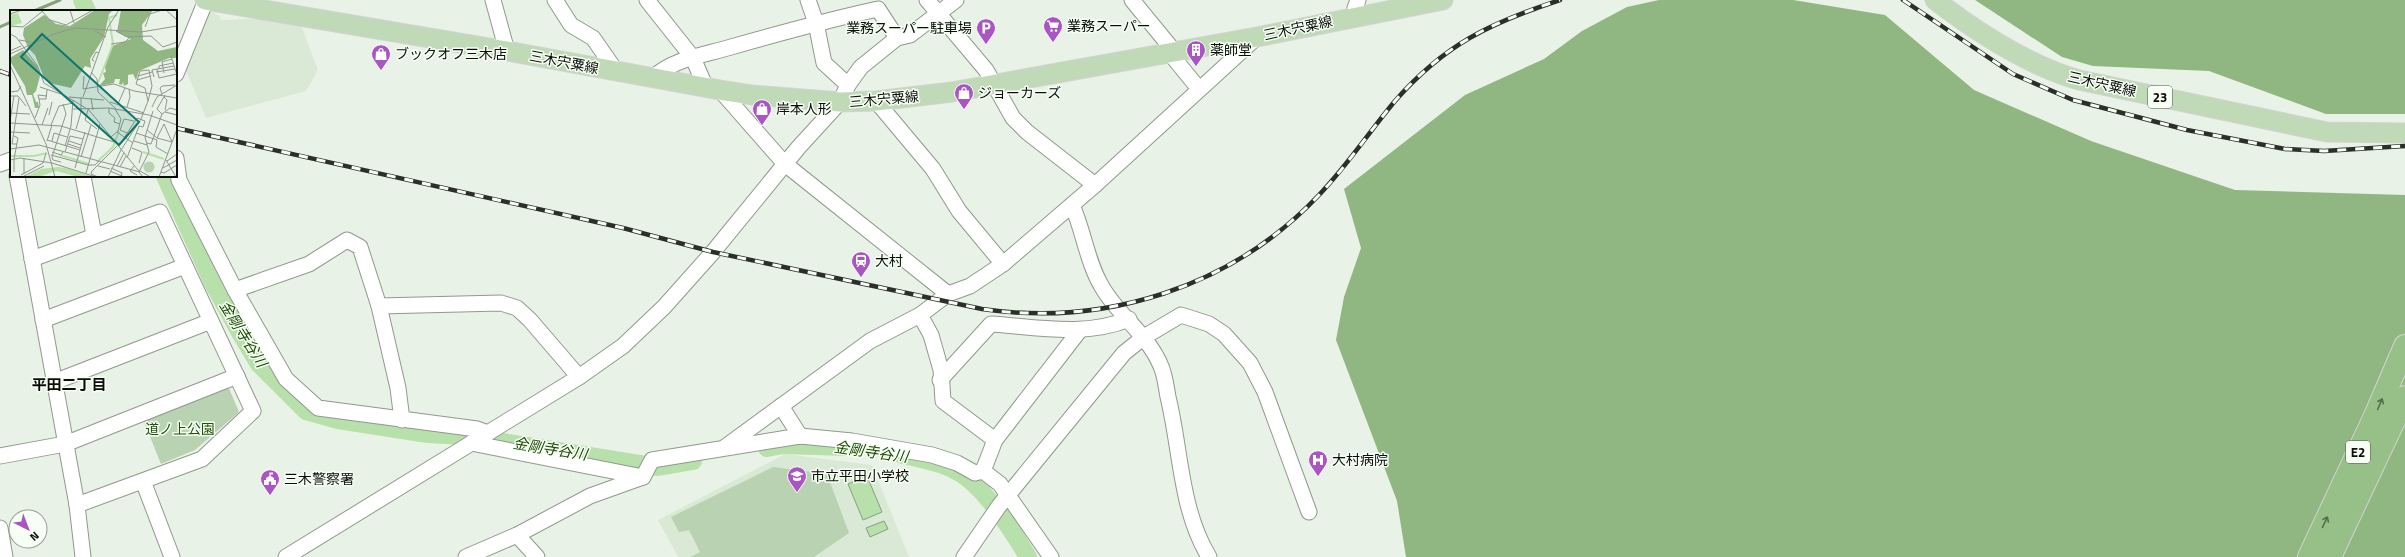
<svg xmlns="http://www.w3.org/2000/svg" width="2405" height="557" font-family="'Titillium Web','Noto Sans JP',sans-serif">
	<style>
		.built { fill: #dae9d6 }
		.green { fill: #b9d2b1 }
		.forest { fill: #90b682 }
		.water { fill: #b8e0aa; stroke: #84a17a }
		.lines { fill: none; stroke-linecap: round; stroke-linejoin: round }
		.stream { stroke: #84a17a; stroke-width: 3 }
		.river { stroke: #b8e0aa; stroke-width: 18 }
		.minor-casing { stroke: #90998d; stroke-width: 17 }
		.major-casing { stroke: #d3d3d3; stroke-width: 21 }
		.highway-casing { stroke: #d3d3d3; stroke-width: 24 }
		.minor { stroke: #fff; stroke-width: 15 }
		.major { stroke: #c0d9b7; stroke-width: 19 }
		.highway { stroke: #96c087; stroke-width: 22 }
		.rail-casing { stroke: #2b2f2a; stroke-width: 4.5 }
		.rail { stroke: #f7fff5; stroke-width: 3; stroke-dasharray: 9; stroke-linecap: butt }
		.oneway { stroke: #576f4e }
		.labels { text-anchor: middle; stroke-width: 3; stroke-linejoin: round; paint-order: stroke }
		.shield { fill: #f7fff5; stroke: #515650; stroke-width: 1 }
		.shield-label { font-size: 13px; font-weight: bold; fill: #0a0d09 }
		.poi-label { font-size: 14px; fill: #0a0d09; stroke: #f7fff5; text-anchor: start }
		.street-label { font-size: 14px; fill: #0a0d09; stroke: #f7fff5 }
		.park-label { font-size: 14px; fill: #1f5004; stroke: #f7fff5 }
		.water-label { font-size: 15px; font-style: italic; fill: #1a4b00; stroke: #f7fff5 }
		.neighbourhood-label { font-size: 15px; font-weight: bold; fill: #0a0d09; stroke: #f7fff5 }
		.inset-river { fill: none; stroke: #b8e0aa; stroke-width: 2 }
		.inset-road { fill: none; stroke: #90968e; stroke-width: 1 }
		.view { fill: #0f766e; fill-opacity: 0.15; stroke: #0f766e; stroke-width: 2 }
		.inset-edge { fill: none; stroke: #0a0d09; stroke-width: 2 }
	</style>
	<rect width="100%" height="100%" fill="#e9f2e6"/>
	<g class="built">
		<path d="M209 11 220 16 221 20 265 18 301 25 318 70 306 91 206 118 184 66Z"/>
		<path d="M785 454 872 465 909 557H678L658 520Z"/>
	</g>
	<g class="green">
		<path d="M228 386 239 412 195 450 161 464 142 417Z"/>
		<path d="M773 467 827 474 849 533 814 557H690L700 552 689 530 679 532 671 517Z"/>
	</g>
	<g class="forest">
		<path d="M1659 0H1793L1885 15 1974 90 2091 141 2235 190 2405 195V557H1406L1397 501 1336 340 1344 297 1361 248 1344 189 1465 95 1544 59 1582 31 1627 7Z"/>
		<path d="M1975 0H2405V114H2326L2209 71 2093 66 2062 57Z"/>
	</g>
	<g class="water">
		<path d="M867 476 882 512 863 520 848 484Z"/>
		<path d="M884 521 888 529 870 537 866 528Z"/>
	</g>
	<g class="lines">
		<g class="stream">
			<path d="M34 11 60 0"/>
			<path d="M0 27 11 22"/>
		</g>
		<g class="river">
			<path d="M82 0 87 11"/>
			<path d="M165 176 213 283 238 329 259 364 306 411 338 420 428 434 465 436 658 467 693 461"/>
			<path d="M767 448 783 445 849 447"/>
			<path d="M902 455C918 458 945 464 958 472 985 487 1012 530 1028 557"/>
		</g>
		<defs>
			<g id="minor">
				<path d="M493 0 507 51"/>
				<path d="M555 0 571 25 593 38 616 71"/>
				<path d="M647 0 693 58 706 88"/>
				<path d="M808 0 816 23 824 63 848 85"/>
				<path d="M927 0 986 70 1013 118 1027 132 1095 185"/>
				<path d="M1132 0 1173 50"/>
				<path d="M1356 16 1355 8 1358 0"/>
				<path d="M1168 51 1199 89"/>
				<path d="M176 74 206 0"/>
				<path d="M653 78C672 59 705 55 731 47 780 33 828 20 878 9L897 38"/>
				<path d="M720 90 785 164 948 294"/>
				<path d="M876 101 933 169 959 211 1003 264"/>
				<path d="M176 158 179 180 235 290 286 379 318 408 477 429 488 433"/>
				<path d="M0 164 11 160"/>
				<path d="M17 176 77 505 83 557"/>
				<path d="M83 176 94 235"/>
				<path d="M1072 205C1084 232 1087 262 1102 287 1118 315 1147 334 1160 364 1165 374 1166 386 1168 397 1181 450 1180 509 1209 557"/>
				<path d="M32 259 160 212 253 411 202 459 77 505"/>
				<path d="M235 290 309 264 347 240 360 247 379 306 501 303 517 308 530 320 579 377"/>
				<path d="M379 306 398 388 402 420"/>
				<path d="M920 315 931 335 941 370 943 401 995 440 983 471"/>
				<path d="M43 320 185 266"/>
				<path d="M940 380 991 324C1036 327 1086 337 1129 319"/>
				<path d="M54 382 211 321"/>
				<path d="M781 406 800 436"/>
				<path d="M995 440 1080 330"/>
				<path d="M471 443 643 477 652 460 800 436 852 441 932 455 957 463 975 473 983 471 1000 484 1051 557"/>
				<path d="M725 447 870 341 920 315 948 294 970 286 1003 264 1095 185 1257 37"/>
				<path d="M0 456 65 444 237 376"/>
				<path d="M143 481 172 557"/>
				<path d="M0 528 5 557"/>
				<path d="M517 535 537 557"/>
				<path d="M286 557 579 377 623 346 664 307 713 252 798 148 840 102 848 85 861 67 897 38 910 35 956 0"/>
				<path d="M466 557 517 535 590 496 643 477"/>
				<path d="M964 557 999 506 1124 353 1144 337 1181 315 1209 324 1224 334 1250 363 1265 392 1309 512"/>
			</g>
			<g id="major">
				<path d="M205 0 507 51 720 90 752 95 840 102 876 101 952 92 1257 37 1443 0"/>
				<path d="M1935 0C1978 33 2027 65 2079 80L2327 132 2405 133"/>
			</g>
			<g id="highway">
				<path d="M2309 557 2375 416 2405 346"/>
				<path d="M2330 557 2405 397"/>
			</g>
		</defs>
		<use href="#minor" class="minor-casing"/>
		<use href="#major" class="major-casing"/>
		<use href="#highway" class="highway-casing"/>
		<use href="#minor" class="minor"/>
		<use href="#major" class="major"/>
		<use href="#highway" class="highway"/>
		<defs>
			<g id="rail">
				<path d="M1903 0 2013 74 2073 100 2187 130 2285 149 2324 151 2405 146"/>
				<path d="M0 71 11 75"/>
				<path d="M176 128 623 228 713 252 982 309C1106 327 1232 287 1319 195 1347 166 1369 132 1395 101 1445 44 1490 23 1560 0"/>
			</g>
		</defs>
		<use href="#rail" class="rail-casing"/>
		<use href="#rail" class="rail"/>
	</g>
	<defs><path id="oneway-shaft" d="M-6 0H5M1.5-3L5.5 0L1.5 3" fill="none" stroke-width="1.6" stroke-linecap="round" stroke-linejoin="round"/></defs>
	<g class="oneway">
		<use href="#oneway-shaft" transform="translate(2380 404) rotate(-67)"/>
		<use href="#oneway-shaft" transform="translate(2325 522) rotate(-65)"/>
	</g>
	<defs>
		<symbol id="supermarket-pin" viewBox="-11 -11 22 30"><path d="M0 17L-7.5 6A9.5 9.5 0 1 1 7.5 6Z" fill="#aa55c3" stroke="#f7fff5"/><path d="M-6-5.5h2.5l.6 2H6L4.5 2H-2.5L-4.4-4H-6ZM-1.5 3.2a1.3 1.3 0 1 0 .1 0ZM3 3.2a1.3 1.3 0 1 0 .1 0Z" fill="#fff"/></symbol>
		<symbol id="parking-pin" viewBox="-11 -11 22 30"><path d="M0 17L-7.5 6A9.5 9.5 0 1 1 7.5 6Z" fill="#aa55c3" stroke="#f7fff5"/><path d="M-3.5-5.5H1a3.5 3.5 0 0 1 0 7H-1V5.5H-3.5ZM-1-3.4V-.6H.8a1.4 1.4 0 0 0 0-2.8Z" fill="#fff"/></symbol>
		<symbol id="building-pin" viewBox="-11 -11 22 30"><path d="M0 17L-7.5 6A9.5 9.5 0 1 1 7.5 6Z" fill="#aa55c3" stroke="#f7fff5"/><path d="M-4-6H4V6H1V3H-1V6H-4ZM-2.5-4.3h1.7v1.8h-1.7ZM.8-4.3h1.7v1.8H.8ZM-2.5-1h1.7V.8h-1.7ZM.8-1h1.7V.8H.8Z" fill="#fff"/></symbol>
		<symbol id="shop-pin" viewBox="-11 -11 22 30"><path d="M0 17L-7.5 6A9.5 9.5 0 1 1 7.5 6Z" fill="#aa55c3" stroke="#f7fff5"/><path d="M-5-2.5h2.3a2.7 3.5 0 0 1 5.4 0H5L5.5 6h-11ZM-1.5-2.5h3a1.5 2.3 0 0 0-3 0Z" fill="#fff"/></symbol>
		<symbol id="station-pin" viewBox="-11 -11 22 30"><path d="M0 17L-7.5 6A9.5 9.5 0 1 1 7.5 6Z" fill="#aa55c3" stroke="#f7fff5"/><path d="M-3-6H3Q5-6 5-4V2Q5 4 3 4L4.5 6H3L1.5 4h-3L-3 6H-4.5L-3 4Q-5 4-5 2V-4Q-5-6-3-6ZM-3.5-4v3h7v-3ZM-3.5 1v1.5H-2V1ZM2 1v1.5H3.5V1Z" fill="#fff"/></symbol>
		<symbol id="hospital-pin" viewBox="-11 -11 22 30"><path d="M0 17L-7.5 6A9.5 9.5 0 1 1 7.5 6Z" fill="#aa55c3" stroke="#f7fff5"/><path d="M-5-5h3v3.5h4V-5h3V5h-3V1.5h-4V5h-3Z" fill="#fff"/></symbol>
		<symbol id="school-pin" viewBox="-11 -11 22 30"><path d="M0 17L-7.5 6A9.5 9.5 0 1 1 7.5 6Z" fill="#aa55c3" stroke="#f7fff5"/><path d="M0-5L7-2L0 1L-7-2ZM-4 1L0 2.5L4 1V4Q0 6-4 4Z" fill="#fff"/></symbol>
		<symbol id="civic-pin" viewBox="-11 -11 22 30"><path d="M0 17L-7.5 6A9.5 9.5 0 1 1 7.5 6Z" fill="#aa55c3" stroke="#f7fff5"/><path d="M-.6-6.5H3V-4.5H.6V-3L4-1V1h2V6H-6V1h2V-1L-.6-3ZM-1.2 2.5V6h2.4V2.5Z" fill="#fff"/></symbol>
	</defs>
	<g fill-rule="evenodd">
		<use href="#supermarket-pin" x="1042" y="15" width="22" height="30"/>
		<use href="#parking-pin" x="975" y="17" width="22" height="30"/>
		<use href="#building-pin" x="1185" y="39" width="22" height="30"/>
		<use href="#shop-pin" x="370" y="43" width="22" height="30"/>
		<use href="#shop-pin" x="953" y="82" width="22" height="30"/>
		<use href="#shop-pin" x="751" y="98" width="22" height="30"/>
		<use href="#station-pin" x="850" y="250" width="22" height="30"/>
		<use href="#hospital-pin" x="1307" y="449" width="22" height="30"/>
		<use href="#school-pin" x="786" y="465" width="22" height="30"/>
		<use href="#civic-pin" x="259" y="468" width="22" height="30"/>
	</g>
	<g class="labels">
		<g class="shield">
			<rect x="2148" y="86" width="24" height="22" rx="3"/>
			<rect x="2346" y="441" width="24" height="22" rx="3"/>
		</g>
		<g class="shield-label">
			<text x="2160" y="102">23</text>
			<text x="2358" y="457">E2</text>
		</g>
		<g class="poi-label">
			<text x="1067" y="31">業務スーパー</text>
			<text x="972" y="33" text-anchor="end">業務スーパー駐車場</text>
			<text x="1210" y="55">薬師堂</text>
			<text x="395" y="59">ブックオフ三木店</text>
			<text x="978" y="98">ジョーカーズ</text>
			<text x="776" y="114">岸本人形</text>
			<text x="875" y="266">大村</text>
			<text x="1332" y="465">大村病院</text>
			<text x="811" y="481">市立平田小学校</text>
			<text x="284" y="484">三木警察署</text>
		</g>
		<g class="street-label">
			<text transform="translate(1298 28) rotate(-12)" y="5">三木宍粟線</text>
			<text transform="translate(564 62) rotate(11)" y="5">三木宍粟線</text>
			<text transform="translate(2102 84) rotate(13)" y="5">三木宍粟線</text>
			<text transform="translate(884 99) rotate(-5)" y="5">三木宍粟線</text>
		</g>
		<g class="park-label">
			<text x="180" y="434">道ノ上公園</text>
		</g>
		<g class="water-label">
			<text transform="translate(243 334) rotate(58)" y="5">金剛寺谷川</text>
			<text transform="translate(550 449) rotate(9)" y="5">金剛寺谷川</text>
			<text transform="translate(871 452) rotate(8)" y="5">金剛寺谷川</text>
		</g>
		<g class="neighbourhood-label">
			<text x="69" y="390">平田二丁目</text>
		</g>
	</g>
	<g transform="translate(10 10)">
		<rect width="167" height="167" fill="#e9f2e6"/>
		<path d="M133.5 157a5.5 5.5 0 1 1 11 0a5.5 5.5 0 1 1-11 0Z" fill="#b9d2b1"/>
		<path d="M85 0H103L99 4 94 27 80 49 81 58 75 56 61 78 39 73 33 65 25 45 18 38 13 25 14 18 34 5 46 14 60 16ZM111 0H143L132 15 133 30 148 41 167 37V48H159L129 61 126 70 123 64 118 65V74L114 76 113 72 112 75 109 74 110 69H105L104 73 89 76 95 69 93 63 96 62 95 57 102 36 121 29 107 22ZM13 40 27 56 30 66 26 81 23 84 26 92H28L29 98H25L22 85H17L15 76 0 51V48Z" fill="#90b682"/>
		<path d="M8 3 12 13 1 16 0 5ZM48 157 56 158 83 167H68L46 161 28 167H15L31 159Z" fill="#b8e0aa"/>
		<path class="inset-river" d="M88 73 103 34 99 8 107 5M133 142 154 149M50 145 79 154M0 146H24L37 143M87 152 103 137 109 121"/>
		<path class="inset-road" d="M31 0 40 10 56 15 83 0M60 0 64 13M156 0 167 10M0 4 12 0M0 16 13 17 34 0M135 17 140 4 152 0M85 21 96 27M106 21 117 27 141 26 153 37 167 32M0 24 6 27 27 55 34 73 79 100 128 160 139 166M9 30 21 32M101 34 115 32 120 27M0 41 11 36M0 44 44 24 65 18 131 22 167 16M161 46 167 65M84 51 82 50 86 42 89 43M0 55 36 134 45 167M147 59 149 68 167 64M149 59V56L163 53M81 62 87 69 88 82 106 99M146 62 165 59M154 63 152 52 162 49M74 66 73 79 104 74 124 81 167 88M128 66 142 62M144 67 142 60 164 56M127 70 141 66M30 77 51 84M0 82 8 81 11 76M152 84 150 78 152 76 165 75M0 86H8L16 96M59 87 94 90M73 87 98 17 109 0M154 87 157 90 155 100M81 88 83 100M29 89 28 85 37 86M100 92 134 103M108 94 115 78M117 97 120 87 119 79M142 97 147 87 167 75M99 98V103L105 108 104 112 110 114M63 99 99 98 139 105 167 115M78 100 75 110 87 119M155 102 167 105M0 103 20 104M152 104 147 99 155 85M39 105 42 92M25 108 30 95 29 89H36L37 80M0 111 4 86M0 113 51 116 104 132M154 114 162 132M32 115 38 98M41 115 49 96 63 93M66 119 71 102V87M137 120 147 128 154 114M0 122 20 123M107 122 123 133M117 123 110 120 114 109 124 111M126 123 147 130 146 137 158 144M4 126 8 128 4 149M101 127 108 121 111 109 105 99M114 128 127 108 135 111 133 117 129 116 117 148M147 128 162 132M37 130 70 140M37 131 42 115M42 131 44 123 57 127M59 131 71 135M124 131 137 135M137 133 141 134 152 104 160 98 167 100M7 134H2L9 88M58 134 70 138M55 136 61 116 63 90M122 138 132 142 129 153M0 139 29 135 130 162M111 140 131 109 138 91 135 78 126 74 130 61 139 60 142 76 138 91M42 142 51 145 53 142M55 142 60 126 73 129M41 145 78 155M71 147 81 115M14 148V164M4 149V162M0 150 10 148 42 153 86 167M156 150 166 167M157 151 167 144M51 152 43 150 42 147 56 104 53 94M78 155H85L89 151M88 156 100 159M107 156 114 143M124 156 120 161 127 165M110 157 116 146M65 158 75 122M101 158 112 163 111 166M153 158 167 150M100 161 114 167M151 162 154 163 167 155M76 163 90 114M11 165 33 153 36 143M14 166 34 156M88 167 81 164 82 161 107 136M98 167 111 140M133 167 129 162 139 142 135 127 143 101M149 167 167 119"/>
		<path class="view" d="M32 24 129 112 109 135 11 47Z"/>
		<rect width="167" height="167" class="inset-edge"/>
	</g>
	<g transform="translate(28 529) rotate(138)"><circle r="19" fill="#f7fff5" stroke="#989e97"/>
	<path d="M0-3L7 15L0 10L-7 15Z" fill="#aa55c3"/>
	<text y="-6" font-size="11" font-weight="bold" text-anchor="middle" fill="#0a0d09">N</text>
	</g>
</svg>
